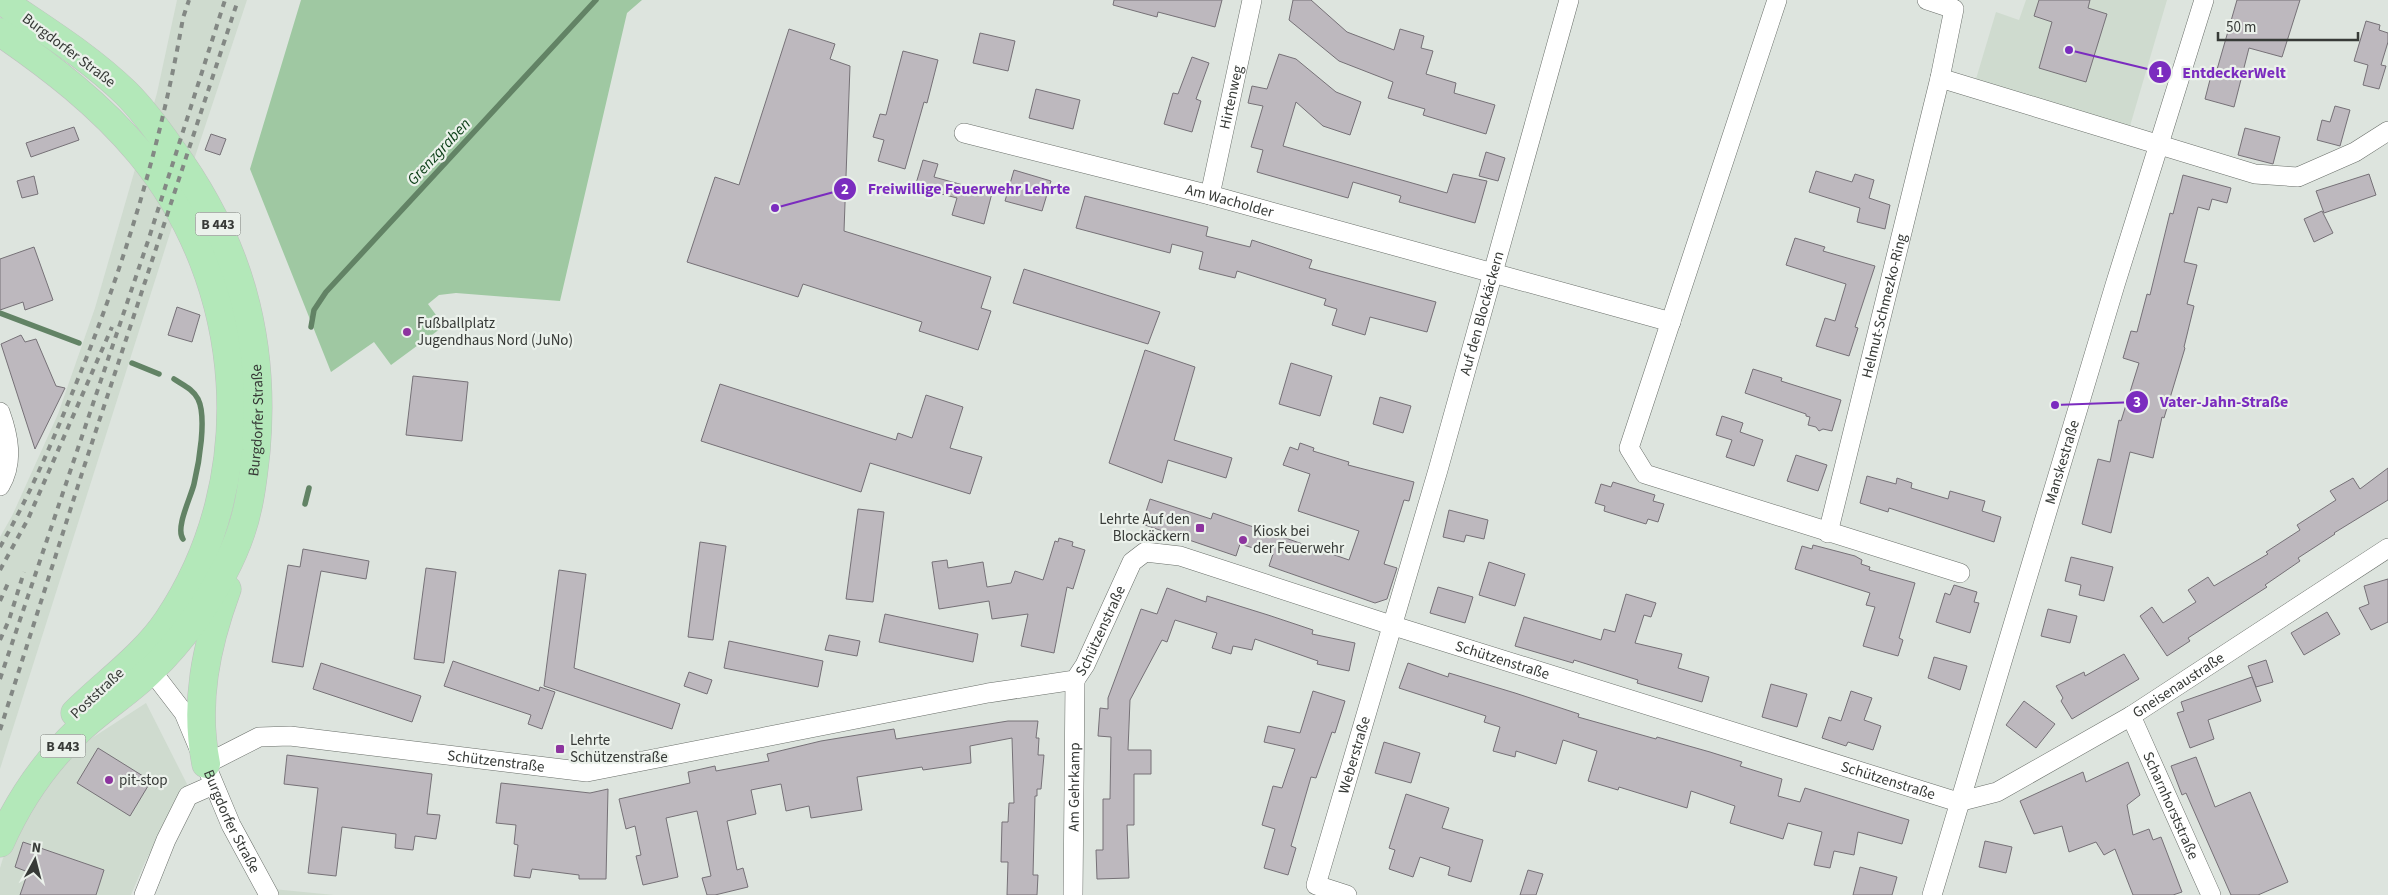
<svg xmlns="http://www.w3.org/2000/svg" width="2388" height="895" font-family="'Source Sans 3',sans-serif">
	<style>
		.built { fill: #cfdbcf }
		.green { fill: #9fc8a2 }
		.lines { fill: none; stroke-linecap: round; stroke-linejoin: round }
		.stream { stroke: #628365; stroke-width: 5.5 }
		.building { fill: #bdb8be; stroke: #767177 }
		.minor-casing { stroke: #696e69; stroke-width: 20 }
		.primary-casing { stroke: #bfc0bf; stroke-width: 29 }
		.minor { stroke: #fff; stroke-width: 19 }
		.primary { stroke: #b3e8b9; stroke-width: 28 }
		.rail { stroke: #838884; stroke-width: 4; stroke-dasharray: 6 6; stroke-linecap: butt }
		.poi-dot { fill: #8d349f; stroke: #ebf1eb; stroke-width: 2 }
		.labels { text-anchor: middle; stroke-width: 4.5; stroke-linejoin: round; paint-order: stroke }
		.shield { fill: #ebf1eb; stroke: #6d716d; stroke-width: 1 }
		.shield-label { font-size: 14px; font-weight: bold; fill: #373a37 }
		.street-label { font-size: 15px; fill: #373a37; stroke: #ebf1eb }
		.poi-label { font-size: 15px; fill: #373a37; stroke: #ebf1eb; text-anchor: start }
		.water-label { font-size: 16px; font-style: italic; fill: #0b3e16; stroke: #ebf1eb }
		.leader { fill: none; stroke: #7b2cbf; stroke-width: 2 }
		.callout-dot { fill: #7b2cbf; stroke: #ebf1eb; stroke-width: 2 }
		.mark-label { font-size: 15px; text-anchor: middle; font-weight: bold; fill: #fff }
		.callout-label { font-size: 16px; text-anchor: middle; font-weight: bold; fill: #7b2cbf; stroke: #ebf1eb; stroke-width: 4.5; stroke-linejoin: round; paint-order: stroke }
	</style>
	<rect width="100%" height="100%" fill="#dde4de"/>
	<g class="built">
		<path d="M177 0H247L178 208 0 769V537L12 516 58 414 95 308 157 93Z"/>
		<path d="M2026 0H2167L2130 126 1976 79 1996 12 2019 20Z"/>
		<path d="M146 703 187 784 145 862 131 895H0V868L7 845 72 751Z"/>
		<path d="M273 889 334 895H276Z"/>
	</g>
	<path class="green" d="M301 0H642L627 13 560 301 456 293 439 295 428 304 444 326 391 365 374 342 331 372 250 169Z"/>
	<g class="lines">
		<g class="stream">
			<path d="M0 313 79 343"/>
			<path d="M311 327 314 310 326 292 596 0"/>
			<path d="M132 363 159 374"/>
			<path d="M174 379C183 385 193 389 198 399 207 417 199 463 194 484 191 497 175 528 183 539"/>
			<path d="M305 504 309 488"/>
		</g>
	</g>
	<g class="building">
		<path d="M1114 0H1222L1215 27 1158 12 1157 17 1113 5Z"/>
		<path d="M1293 0H1311L1347 32 1394 50 1400 29 1424 36 1421 48 1433 51 1426 74 1456 83 1454 93 1495 105 1486 134 1423 115 1425 109 1388 98 1393 82 1339 61 1289 20Z"/>
		<path d="M2039 0H2090L2088 8 2107 14 2086 82 2039 68 2052 22 2034 16Z"/>
		<path d="M2237 0H2300L2282 57 2249 48 2234 107 2205 99 2212 72 2216 73Z"/>
		<path d="M2366 21 2380 25 2379 30 2388 33V42L2381 65 2386 66 2379 89 2363 85 2368 65 2354 61Z"/>
		<path d="M789 29 835 44 830 59 850 66 844 231 991 277 981 308 991 311 978 350 919 331 922 322 803 284 798 297 687 262 715 177 739 185Z"/>
		<path d="M980 33 1015 41 1008 71 973 63Z"/>
		<path d="M903 51 938 60 927 103 924 102 905 169 878 161 884 140 873 137 880 114 886 115Z"/>
		<path d="M1279 54 1296 59 1336 92 1361 102 1350 135 1323 126 1296 102 1283 146 1447 193 1453 174 1487 181 1475 223 1399 202 1401 196 1353 182 1348 198 1257 172 1263 150 1251 147 1263 106 1248 103 1252 86 1267 89Z"/>
		<path d="M1192 57 1209 63 1196 99 1201 101 1192 132 1164 124 1173 93 1178 94Z"/>
		<path d="M1036 89 1080 100 1073 129 1029 118Z"/>
		<path d="M2335 106 2350 110 2340 146 2317 140 2322 120 2330 122Z"/>
		<path d="M74 127 79 140 31 157 26 143Z"/>
		<path d="M2245 128 2280 137 2273 164 2238 155Z"/>
		<path d="M211 134 226 139 220 155 205 150Z"/>
		<path d="M1486 152 1505 158 1498 181 1479 176Z"/>
		<path d="M923 160 938 164 934 177 992 193 984 224 952 215 957 198 915 187Z"/>
		<path d="M1014 170 1051 181 1042 211 1005 201Z"/>
		<path d="M1816 171 1852 182 1855 174 1874 180 1869 198 1890 205 1885 229 1857 222 1860 208 1809 192Z"/>
		<path d="M2369 174 2376 195 2324 213 2316 191Z"/>
		<path d="M2183 175 2231 188 2227 203 2212 199 2209 210 2198 207 2184 262 2197 265 2187 304 2194 306 2184 347 2185 348 2164 418 2162 417 2153 458 2130 452 2111 533 2082 524 2098 459 2110 462 2119 420 2121 421 2139 363 2123 358 2131 331 2137 332 2147 294 2150 295 2170 213 2173 214Z"/>
		<path d="M34 176 38 194 22 198 17 181Z"/>
		<path d="M1085 196 1208 227 1206 236 1250 247 1252 240 1312 260 1309 268 1436 302 1427 332 1370 317 1365 335 1332 325 1337 309 1324 305 1326 299 1237 271 1235 278 1199 269 1203 252 1172 244 1170 253 1076 228Z"/>
		<path d="M2322 211 2333 233 2314 242 2304 219Z"/>
		<path d="M1795 238 1825 247 1823 251 1875 266 1855 327 1858 328 1849 356 1816 346 1825 318 1835 321 1846 284 1786 265Z"/>
		<path d="M34 247 53 300 25 310 23 302 0 310V259Z"/>
		<path d="M1024 269 1160 312 1148 344 1013 303Z"/>
		<path d="M177 307 200 315 192 342 168 335Z"/>
		<path d="M21 335 25 342 36 339 56 386 65 388 35 449 1 344Z"/>
		<path d="M1145 350 1195 367 1174 440 1232 458 1226 478 1168 460 1162 483 1109 463Z"/>
		<path d="M1291 363 1332 376 1320 416 1279 404Z"/>
		<path d="M1753 369 1782 378 1781 381 1841 400 1832 431 1823 429 1819 431 1816 427 1808 425 1810 417 1806 416V414L1745 393Z"/>
		<path d="M413 376 468 382 462 441 406 435Z"/>
		<path d="M720 384 896 440 898 433 912 438 926 395 963 407 950 448 982 457 970 494 870 463 861 492 701 441Z"/>
		<path d="M1380 397 1411 406 1403 433 1373 424Z"/>
		<path d="M1722 416 1743 423 1740 432 1763 440 1754 466 1726 457 1732 440 1716 435Z"/>
		<path d="M1300 443 1314 448 1313 451 1349 462 1348 465 1414 482 1409 501 1404 500 1384 564 1397 568 1387 599 1375 603 1269 566 1273 554 1240 544 1236 556 1142 524 1150 499 1211 519 1213 513 1349 560 1359 531 1298 511 1310 474 1283 465 1290 447 1298 450Z"/>
		<path d="M1796 455 1827 465 1818 491 1787 481Z"/>
		<path d="M2388 468V500L2334 533 2335 534 2298 558 2300 561 2265 585 2267 587 2188 638 2190 641 2167 656 2140 616 2152 607 2163 623 2196 602 2188 590 2208 577 2214 586 2268 554 2266 552 2300 530 2297 525 2336 500 2330 491 2353 478 2360 489Z"/>
		<path d="M1867 476 1896 484 1897 478 1912 483 1911 488 1948 499 1950 491 1985 501 1982 511 2001 517 1994 542 1889 508 1888 512 1860 503Z"/>
		<path d="M1613 482 1655 495 1653 501 1664 504 1658 522 1648 519 1646 524 1604 511 1605 506 1595 503 1601 484 1611 487Z"/>
		<path d="M858 509 884 512 873 602 846 599Z"/>
		<path d="M1449 510 1488 520 1484 539 1466 535 1464 542 1443 537Z"/>
		<path d="M1059 538 1073 542 1072 546 1085 550 1073 589 1067 587 1054 653 1021 646 1028 614 992 619 989 601 939 609 932 562 947 560 948 568 983 562 987 587 1011 583 1015 571 1043 580 1055 541 1058 542Z"/>
		<path d="M700 542 726 546 713 640 688 637Z"/>
		<path d="M1813 545 1855 556 1862 560 1861 564 1870 567 1869 570 1915 583 1899 638 1903 640 1898 656 1863 646 1875 607 1866 605 1870 593 1795 569 1802 546 1812 549Z"/>
		<path d="M303 549 369 561 366 579 321 571 303 667 272 662 288 565 300 567Z"/>
		<path d="M2071 557 2113 567 2104 601 2079 595 2081 585 2065 581Z"/>
		<path d="M1489 562 1525 574 1515 606 1479 595Z"/>
		<path d="M426 568 456 572 444 663 414 659Z"/>
		<path d="M559 570 586 574 574 668 680 704 672 729 544 686Z"/>
		<path d="M2388 579V622L2371 630 2359 608 2369 604 2364 586Z"/>
		<path d="M1954 585 1977 592 1974 602 1979 603 1970 633 1936 622 1945 593 1950 595Z"/>
		<path d="M1438 587 1473 597 1465 623 1430 613Z"/>
		<path d="M1167 588 1206 602 1207 596 1268 615 1313 630 1312 634 1355 643 1349 671 1317 664 1318 661 1255 639 1252 650 1233 646 1231 654 1212 648 1217 633 1175 620 1167 642 1162 640 1130 700 1128 750H1151V774H1134V825H1127L1129 878 1097 879 1096 850H1103V799H1110L1111 737 1098 736 1100 708 1108 709V698L1141 609 1157 614Z"/>
		<path d="M1626 594 1656 603 1651 617 1644 615 1635 643 1682 654 1678 668 1709 677 1702 702 1637 683 1638 680 1574 660 1573 663 1515 646 1524 617 1601 640 1604 629 1615 632Z"/>
		<path d="M2048 609 2077 616 2070 643 2041 636Z"/>
		<path d="M2327 612 2340 634 2304 655 2291 633Z"/>
		<path d="M885 614 978 634 973 662 879 642Z"/>
		<path d="M829 635 860 641 857 656 825 650Z"/>
		<path d="M729 641 823 661 818 687 724 668Z"/>
		<path d="M2124 654 2139 679 2072 719 2061 701 2063 698 2056 686 2084 672 2085 676Z"/>
		<path d="M1934 657 1967 666 1960 690 1928 678Z"/>
		<path d="M2266 660 2273 682 2256 687 2248 666Z"/>
		<path d="M453 661 539 691 540 687 555 692 542 729 528 724 531 715 444 686Z"/>
		<path d="M321 663 421 696 412 722 313 689Z"/>
		<path d="M1408 663 1448 677 1449 673 1515 693 1579 714 1578 717 1656 739 1657 737 1710 752 1742 762 1740 766 1782 779 1778 796 1800 802 1805 788 1909 820 1902 844 1858 832 1854 855 1834 851 1830 868 1814 865 1822 832 1788 823 1783 839 1730 823 1735 806 1691 791 1687 808 1619 787 1618 790 1588 781 1597 751 1563 740 1556 764 1516 751 1515 757 1493 751 1500 727 1484 722 1486 716 1399 688Z"/>
		<path d="M689 672 712 680 707 694 684 686Z"/>
		<path d="M2252 677 2261 701 2208 720 2214 739 2190 748 2177 713 2184 711 2181 702Z"/>
		<path d="M1771 684 1807 694 1797 727 1762 717Z"/>
		<path d="M1313 691 1345 701 1335 733 1332 732 1316 778 1311 777 1291 846 1296 848 1288 875 1264 868 1275 829 1262 825 1273 786 1282 788 1295 749 1264 742 1268 726 1300 733Z"/>
		<path d="M1851 691 1872 698 1864 720 1881 726 1873 750 1848 742 1846 746 1822 738 1829 717 1841 721Z"/>
		<path d="M2024 701 2055 724 2036 748 2006 725Z"/>
		<path d="M1008 721H1038L1036 738H1039L1038 755H1044L1041 789H1037V796H1035L1033 875H1038L1037 895H1007L1008 862H1001L1002 822H1008L1009 803H1014L1012 738 970 746 971 763 923 770 922 767 857 777 862 810 811 818 809 806 786 811 781 784 751 790 756 814 727 821 737 870 743 868 748 887 715 895H707L702 878 711 876 697 811 666 818 678 877 643 885 636 856 641 855 635 826 626 829 619 799 690 783 688 772 715 766 716 771 769 761 767 754 821 741 894 729 896 739Z"/>
		<path d="M1384 742 1420 753 1411 783 1375 773Z"/>
		<path d="M98 748 151 781 130 816 77 783Z"/>
		<path d="M287 755 432 774 427 814 440 815 436 839 415 836 413 850 395 848 396 834 342 827 336 876 308 873 318 788 284 784Z"/>
		<path d="M2196 757 2215 807 2250 792 2288 882 2258 895H2231L2186 793 2182 795 2171 766Z"/>
		<path d="M2128 762 2140 795 2127 805 2133 835 2149 829 2153 840 2161 837 2182 892 2173 895H2133L2115 849 2104 855 2096 842 2069 852 2062 826 2034 834 2020 801 2083 772 2086 782Z"/>
		<path d="M501 783 590 793 608 789 606 879H579V875L532 869 530 878 514 876 518 845 514 844 516 825 496 823Z"/>
		<path d="M1406 794 1449 808 1442 828 1483 840 1471 882 1448 875 1450 867 1420 857 1413 877 1389 869 1395 850 1389 848Z"/>
		<path d="M1985 841 2012 847 2006 873 1979 867Z"/>
		<path d="M23 842 104 870 96 895H20L28 872 15 867Z"/>
		<path d="M1860 867 1897 877 1892 895H1853Z"/>
		<path d="M1528 870 1543 874 1536 895H1520Z"/>
	</g>
	<g class="lines">
		<defs>
			<g id="minor">
				<path d="M1777 0 1629 448 1645 474 1960 573"/>
				<path d="M1940 78 2255 174 2298 177 2355 152 2388 131"/>
				<path id="s1" d="M964 133 1210 195 1671 322"/>
				<path id="s2" d="M1210 195 1252 0"/>
				<path d="M0 412C9 437 14 462 0 486"/>
				<path id="s3" d="M1828 533 1940 78 1954 9 1927 0"/>
				<path id="s4" d="M144 661 184 713 231 825 269 895"/>
				<path id="s5" d="M2131 716 2211 895"/>
				<path id="s6" d="M206 764 259 737 290 736 587 772 988 693 1075 680 1085 665 1132 562 1145 552 1180 556 1394 626 1958 802 1997 792 2131 716 2388 548"/>
				<path d="M144 895 166 840 188 796 213 785"/>
				<path id="s7" d="M1073 895 1075 680"/>
				<path id="s8" d="M1347 895 1316 885 1438 470 1569 0"/>
				<path id="s9" d="M1932 895 2115 285 2204 0"/>
			</g>
			<g id="primary">
				<path d="M0 32C51 67 100 105 140 153 248 283 263 478 168 620 144 656 105 683 75 713"/>
				<path d="M206 764C194 703 206 646 227 589"/>
				<path id="s10" d="M0 843C19 800 44 763 79 730 102 708 129 692 151 670 167 655 182 637 195 619 213 593 231 562 241 532 250 506 253 478 256 451 266 337 238 240 171 149 157 129 143 110 126 93 88 56 43 29 1 0"/>
			</g>
		</defs>
		<use href="#minor" class="minor-casing"/>
		<use href="#primary" class="primary-casing"/>
		<use href="#minor" class="minor"/>
		<use href="#primary" class="primary"/>
		<g class="rail">
			<path d="M0 547C28 499 50 447 71 396 122 273 160 150 183 18L189 0"/>
			<path d="M0 570 28 519 112 327"/>
			<path d="M0 601 9 581"/>
			<path d="M0 640 9 620 24 572"/>
			<path d="M0 679 148 241 225 0"/>
			<path d="M0 730 83 470 238 0"/>
		</g>
	</g>
	<g class="poi-dot">
		<circle cx="407" cy="332" r="5"/>
		<rect x="1195" y="523" width="10" height="10" rx="2.5"/>
		<circle cx="1243" cy="540" r="5"/>
		<rect x="555" y="744" width="10" height="10" rx="2.5"/>
		<circle cx="109" cy="780" r="5"/>
	</g>
	<g class="labels">
		<g class="shield">
			<rect x="195.5" y="212.5" width="45" height="23" rx="4"/>
			<rect x="40.5" y="734.5" width="45" height="23" rx="4"/>
		</g>
		<g class="shield-label">
			<text x="218" y="229">B 443</text>
			<text x="63" y="751">B 443</text>
		</g>
		<g class="street-label">
			<text transform="translate(69 50) rotate(37)" y="5">Burgdorfer Straße</text>
			<text dy="5" stroke="none"><textPath href="#s2" startOffset="100">Hirtenweg</textPath></text>
			<text dy="5" stroke="none"><textPath href="#s1" startOffset="274">Am Wacholder</textPath></text>
			<text dy="5" stroke="none"><textPath href="#s3" startOffset="234">Helmut-Schmezko-Ring</textPath></text>
			<text dy="5" stroke="none"><textPath href="#s8" startOffset="628">Auf den Blockäckern</textPath></text>
			<text dy="5" stroke="none"><textPath href="#s10" startOffset="512">Burgdorfer Straße</textPath></text>
			<text dy="5" stroke="none"><textPath href="#s9" startOffset="452">Manskestraße</textPath></text>
			<text dy="5" stroke="none"><textPath href="#s6" startOffset="942">Schützenstraße</textPath></text>
			<text dy="5" stroke="none"><textPath href="#s6" startOffset="1408">Schützenstraße</textPath></text>
			<text dy="5" stroke="none"><textPath href="#s6" startOffset="2136">Gneisenaustraße</textPath></text>
			<text transform="translate(97 693) rotate(-43)" y="5">Poststraße</text>
			<text dy="5" stroke="none"><textPath href="#s8" startOffset="168">Weberstraße</textPath></text>
			<text dy="5" stroke="none"><textPath href="#s6" startOffset="298">Schützenstraße</textPath></text>
			<text dy="5" stroke="none"><textPath href="#s6" startOffset="1812">Schützenstraße</textPath></text>
			<text dy="5" stroke="none"><textPath href="#s7" startOffset="108">Am Gehrkamp</textPath></text>
			<text dy="5" stroke="none"><textPath href="#s5" startOffset="98">Scharnhorststraße</textPath></text>
			<text dy="5" stroke="none"><textPath href="#s4" startOffset="184">Burgdorfer Straße</textPath></text>
		</g>
		<g class="poi-label">
			<text x="417" y="328">Fußballplatz<tspan x="417" dy="17">Jugendhaus Nord (JuNo)</tspan></text>
			<text x="1190" y="524" text-anchor="end">Lehrte Auf den<tspan x="1190" dy="17">Blockäckern</tspan></text>
			<text x="1253" y="536">Kiosk bei<tspan x="1253" dy="17">der Feuerwehr</tspan></text>
			<text x="570" y="745">Lehrte<tspan x="570" dy="17">Schützenstraße</tspan></text>
			<text x="119" y="785">pit-stop</text>
		</g>
		<g class="water-label">
			<text transform="translate(438 151) rotate(-47)" y="6">Grenzgraben</text>
		</g>
	</g>
	<path class="leader" d="M2069 50L2160 72M775 208L845 189M2055 405L2137 402"/>
	<g class="callout-dot">
		<circle cx="2069" cy="50" r="5"/>
		<circle cx="775" cy="208" r="5"/>
		<circle cx="2055" cy="405" r="5"/>
		<circle cx="2160" cy="72" r="12"/>
		<circle cx="845" cy="189" r="12"/>
		<circle cx="2137" cy="402" r="12"/>
	</g>
	<g class="mark-label">
		<text x="2160" y="77">1</text>
		<text x="845" y="194">2</text>
		<text x="2137" y="407">3</text>
	</g>
	<g class="callout-label">
		<text x="2234" y="78">EntdeckerWelt</text>
		<text x="969" y="194">Freiwillige Feuerwehr Lehrte</text>
		<text x="2224" y="407">Vater-Jahn-Straße</text>
	</g>
	<g transform="translate(35 860) rotate(7)" stroke="#ebf1eb" stroke-width="4" paint-order="stroke">
	<path d="M0-4L9 19L0 12L-9 19Z" fill="#373a37"/>
	<text y="-8" font-size="14" font-weight="bold" text-anchor="middle" fill="#373a37">N</text>
	</g>
	<path d="M2218 32v8h140v-8" fill="none" stroke="#373a37" stroke-width="2.5"/>
	<text x="2226" y="32" font-size="15" fill="#373a37" stroke="#ebf1eb" stroke-width="4" paint-order="stroke">50 m</text>
</svg>
